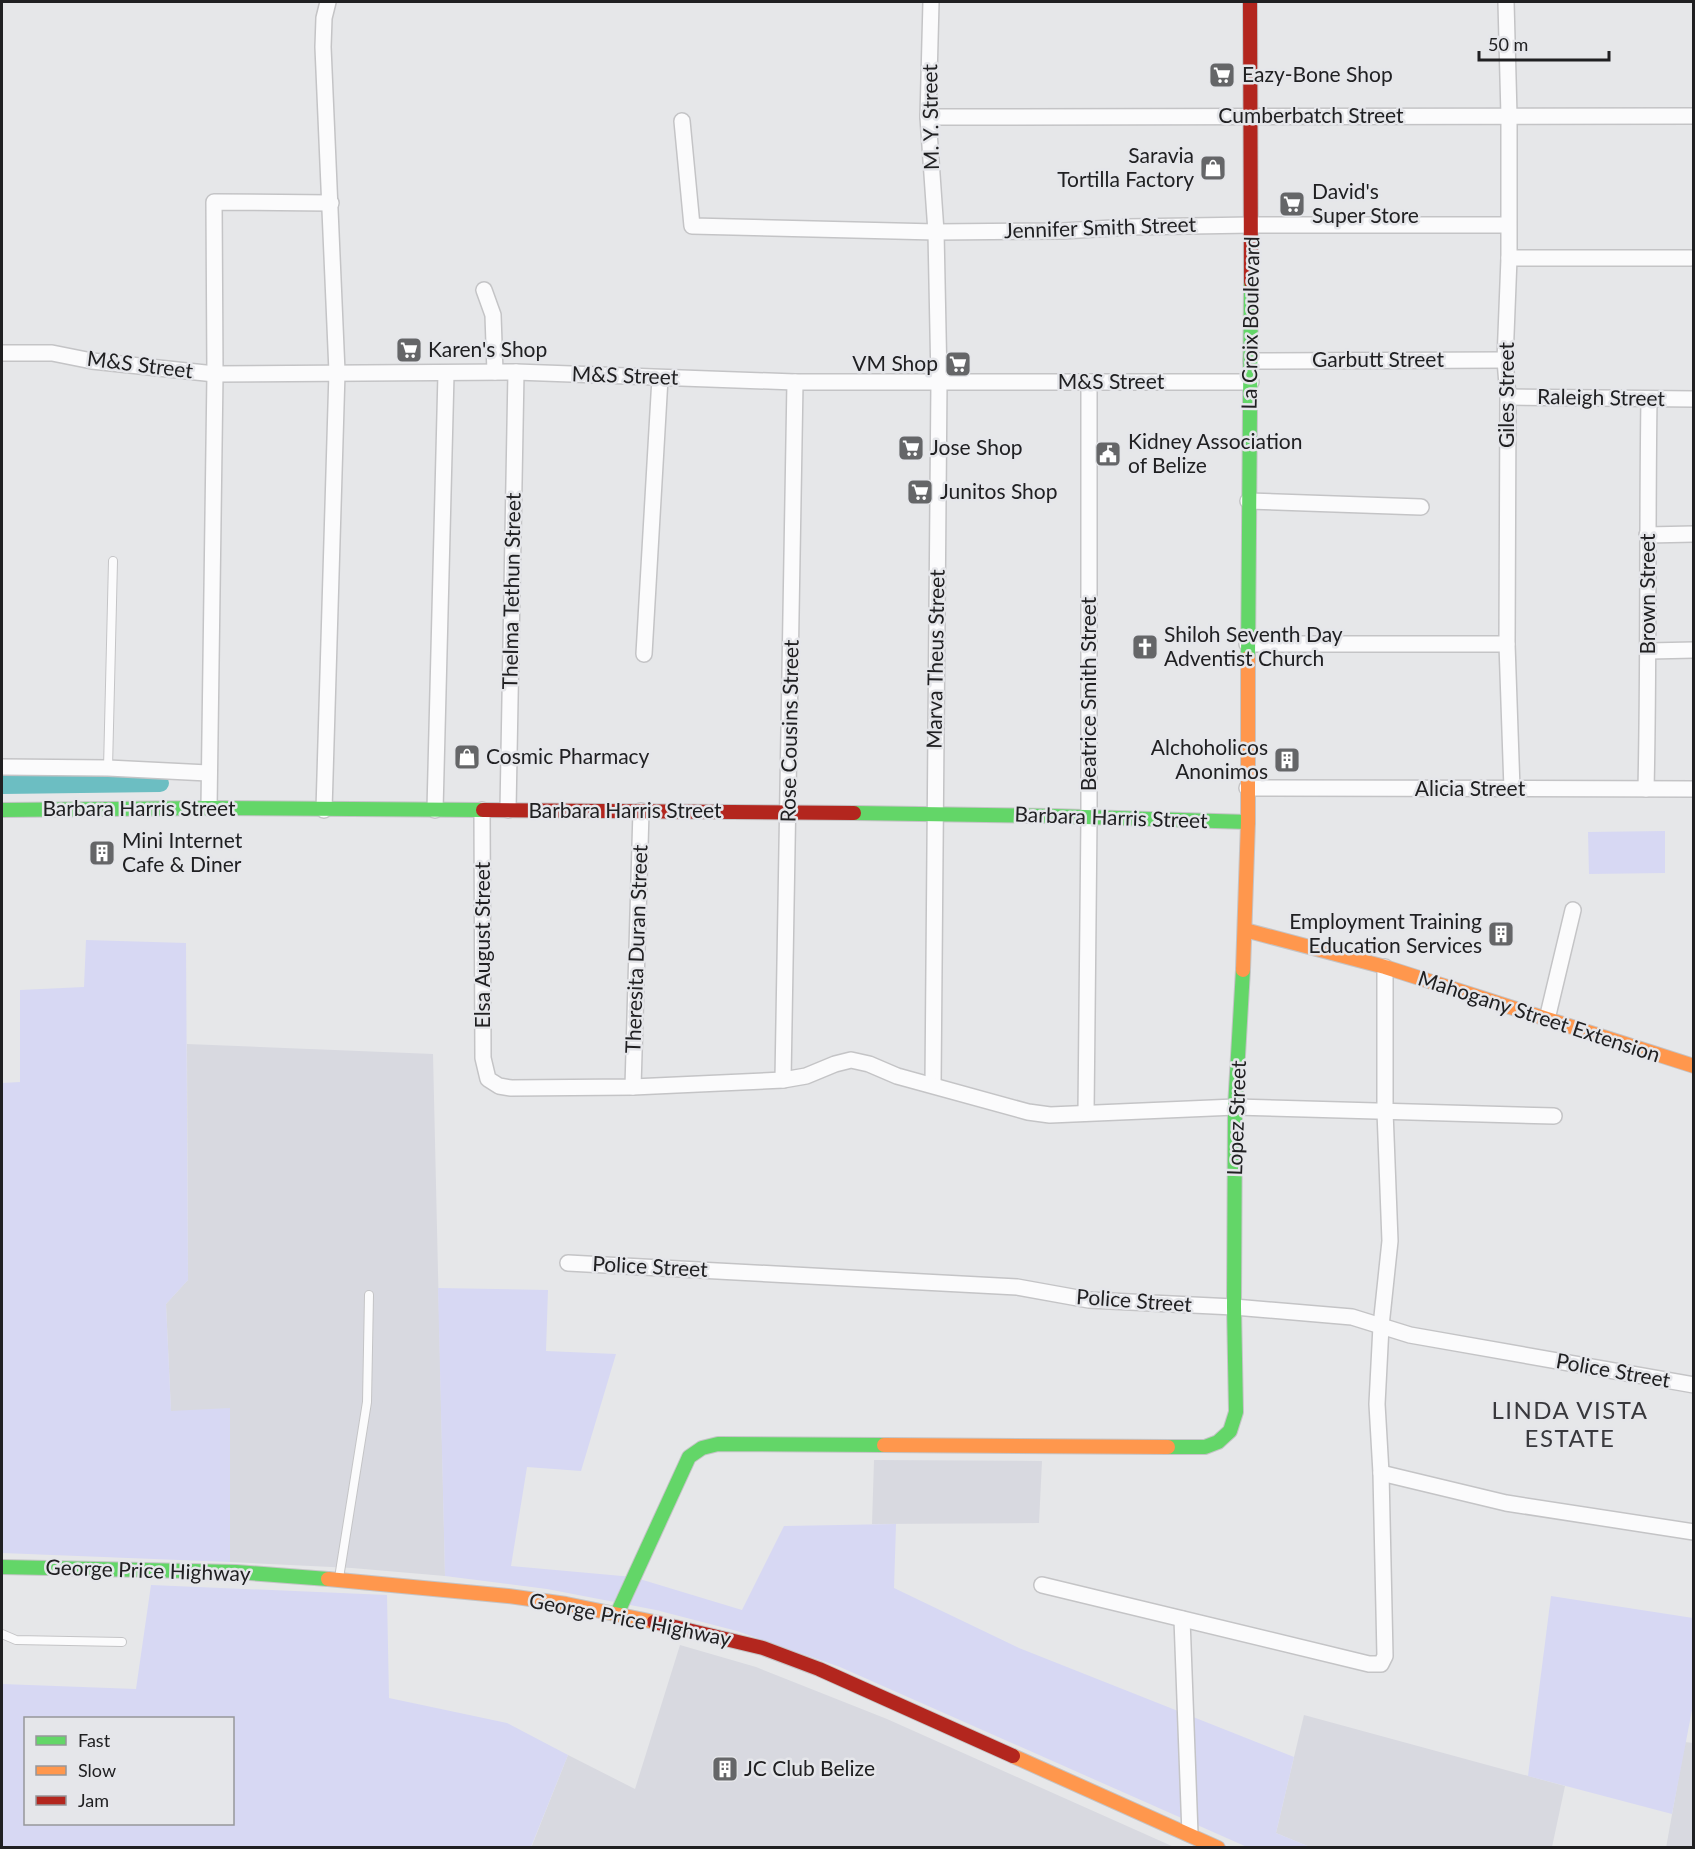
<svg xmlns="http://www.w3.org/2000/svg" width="1695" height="1849" font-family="Lato,sans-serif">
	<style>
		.built { fill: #d8d9e0 }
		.green { fill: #d7d8f3; fill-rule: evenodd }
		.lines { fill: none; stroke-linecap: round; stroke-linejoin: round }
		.canal { stroke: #6cbec2; stroke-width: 18 }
		.lane-casing { stroke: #c4c4c6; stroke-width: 10 }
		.street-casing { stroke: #c4c4c6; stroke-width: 18 }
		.fast-casing { stroke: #c4c4c6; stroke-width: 16 }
		.slow-casing { stroke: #c4c4c6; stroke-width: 16 }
		.jam-casing { stroke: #c4c4c6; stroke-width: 16 }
		.lane { stroke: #fbfbfc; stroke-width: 8 }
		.street { stroke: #fbfbfc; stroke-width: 15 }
		.fast { stroke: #63d668; stroke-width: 14 }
		.slow { stroke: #ff974d; stroke-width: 14 }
		.jam { stroke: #b3261e; stroke-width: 14 }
		.labels { text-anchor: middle; stroke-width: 5; stroke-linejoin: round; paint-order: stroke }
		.poi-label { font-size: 21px; fill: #202022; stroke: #e5e6ea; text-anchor: start }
		.street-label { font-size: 21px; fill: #202022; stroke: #e5e6ea }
		.quarter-label { font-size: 24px; letter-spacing: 1.5px; fill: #39393d; stroke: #e5e6ea }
	</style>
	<rect width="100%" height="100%" fill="#e6e7e9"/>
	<g class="built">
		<path d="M187 1044 433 1054 445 1576 352 1568 230 1562V1409L171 1412 166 1304 188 1280Z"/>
		<path d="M874 1460 1042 1461 1039 1523 872 1524Z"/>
		<path d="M680 1645 756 1667 887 1719 1174 1847 531 1848 568 1755 635 1789Z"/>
		<path d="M1304 1715 1565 1786 1552 1847H1310L1276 1833Z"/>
		<path d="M1685 1742 1693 1743V1847L1666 1848Z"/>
	</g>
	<g class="green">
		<path d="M1665 831V873L1589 874 1588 832Z"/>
		<path d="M86 940 186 943 188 1280 166 1304 171 1411 230 1408V1562L2 1553V1083L20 1082V990L84 987Z"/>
		<path d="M438 1288 548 1290 546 1351 616 1354 581 1471 527 1467 511 1566 633 1577 742 1610 784 1526 896 1524 894 1588 1019 1648 1294 1757 1276 1833 1310 1847H1247L840 1667 737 1631 656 1610 547 1589 445 1576Z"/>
		<path d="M151 1585 387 1595 389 1698 507 1723 568 1755 531 1847 2 1848V1684L136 1689ZM26 1718H232V1824H26Z"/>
		<path d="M1551 1596 1693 1618V1705L1672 1814 1528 1776Z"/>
	</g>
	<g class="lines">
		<path class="canal" d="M2 785 160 783"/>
		<defs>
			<g id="lane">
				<path d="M108 768 113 561"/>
				<path d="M339 1578 367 1402 369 1295"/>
				<path d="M2 1634 16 1640 122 1642"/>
			</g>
			<g id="street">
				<path d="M931 2 928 117 936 232 939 381 933 1085"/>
				<path d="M1506 2 1509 116V258L1505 360 1508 397 1507 644 1512 789"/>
				<path d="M928 117 1694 116"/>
				<path d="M682 121 692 226 936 232 1063 231 1128 227 1252 225H1508"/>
				<path d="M1509 258H1691"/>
				<path d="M484 290 493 315 495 372"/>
				<path d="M2 353H52L92 361 215 374 516 372 795 382H1251"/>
				<path d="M1251 361 1505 360"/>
				<path d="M1508 397 1694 399"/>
				<path d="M1248 501 1421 507"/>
				<path d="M1647 535 1694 534"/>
				<path d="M1247 644H1507"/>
				<path d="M1649 651 1694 650"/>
				<path d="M644 654 660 378"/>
				<path d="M2 767 108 768 208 773"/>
				<path d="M1247 788 1694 789"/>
				<path d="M1646 789C1649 659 1647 530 1649 400"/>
				<path d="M209 808 215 374 214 202 331 203"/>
				<path d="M324 810 337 372 323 47 324 18 328 2"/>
				<path d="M435 810 446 374"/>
				<path d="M482 810 483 1058 488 1079 499 1086 511 1088 633 1087 783 1080 806 1076 835 1064 851 1060 869 1064 897 1076 1028 1112 1050 1115 1235 1107 1554 1116"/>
				<path d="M508 810 516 372"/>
				<path d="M1547 1019 1573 910"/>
				<path d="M783 1080 795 382"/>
				<path d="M633 1087 641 811"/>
				<path d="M1086 1113 1089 818V382"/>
				<path d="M568 1263 1017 1287 1089 1300 1234 1307 1352 1317 1410 1335 1694 1385"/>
				<path d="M1381 1473 1506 1503 1694 1532"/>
				<path d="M1042 1585 1369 1664H1381L1385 1656 1381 1473 1377 1404 1381 1326 1390 1241 1385 1111V967"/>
				<path d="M1182 1619 1190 1834"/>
			</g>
			<g id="fast">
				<path d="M1248 658 1251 282"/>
				<path d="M2 810 209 808 483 810"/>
				<path d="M854 813 1052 816 1248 822"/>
				<path d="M1168 1447H1205L1218 1442 1230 1431 1236 1412 1234 1307 1235 1107 1243 970"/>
				<path d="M2 1567 236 1572 328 1579"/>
				<path d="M617 1614 689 1457 702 1448 718 1444 884 1445"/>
			</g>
			<g id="slow">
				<path d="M1245 930 1385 967 1694 1066"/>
				<path d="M1243 970 1248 822V658"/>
				<path d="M884 1445 1168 1447"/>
				<path d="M328 1579 508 1596 566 1604 654 1622"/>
				<path d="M1013 1756 1218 1848"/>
			</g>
			<g id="jam">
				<path d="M1250 2 1251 282"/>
				<path d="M483 810 854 813"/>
				<path d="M654 1622 763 1648 819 1669 1013 1756"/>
			</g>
		</defs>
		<use href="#lane" class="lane-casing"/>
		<use href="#street" class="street-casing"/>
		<use href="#fast" class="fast-casing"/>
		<use href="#slow" class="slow-casing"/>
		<use href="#jam" class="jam-casing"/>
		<use href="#lane" class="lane"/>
		<use href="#street" class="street"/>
		<use href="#fast" class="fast"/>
		<use href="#slow" class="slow"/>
		<use href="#jam" class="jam"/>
	</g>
	<defs>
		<symbol id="supermarket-square" viewBox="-11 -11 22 22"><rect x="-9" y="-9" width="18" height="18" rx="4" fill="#656668" stroke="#e5e6ea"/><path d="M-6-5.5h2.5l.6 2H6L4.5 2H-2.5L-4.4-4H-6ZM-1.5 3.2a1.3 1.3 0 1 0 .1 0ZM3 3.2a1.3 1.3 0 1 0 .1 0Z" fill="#fff"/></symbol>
		<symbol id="shop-square" viewBox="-11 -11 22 22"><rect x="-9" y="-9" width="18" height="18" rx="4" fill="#656668" stroke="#e5e6ea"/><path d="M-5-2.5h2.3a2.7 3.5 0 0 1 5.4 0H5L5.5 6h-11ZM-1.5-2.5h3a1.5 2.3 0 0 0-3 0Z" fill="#fff"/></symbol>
		<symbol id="civic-square" viewBox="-11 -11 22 22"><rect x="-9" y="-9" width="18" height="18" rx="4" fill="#656668" stroke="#e5e6ea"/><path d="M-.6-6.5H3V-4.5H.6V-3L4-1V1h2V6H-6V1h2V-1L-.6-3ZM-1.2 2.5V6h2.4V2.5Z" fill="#fff"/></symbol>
		<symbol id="church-square" viewBox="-11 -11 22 22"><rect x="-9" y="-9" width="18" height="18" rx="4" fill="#656668" stroke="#e5e6ea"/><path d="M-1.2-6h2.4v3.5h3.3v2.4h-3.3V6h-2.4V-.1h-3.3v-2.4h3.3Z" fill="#fff"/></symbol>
		<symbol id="building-square" viewBox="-11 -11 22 22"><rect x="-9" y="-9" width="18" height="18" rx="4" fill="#656668" stroke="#e5e6ea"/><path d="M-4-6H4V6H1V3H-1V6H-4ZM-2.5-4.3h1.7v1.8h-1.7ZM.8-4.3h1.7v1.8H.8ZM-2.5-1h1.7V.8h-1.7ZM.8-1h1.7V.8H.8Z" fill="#fff"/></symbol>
	</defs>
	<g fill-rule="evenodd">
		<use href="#supermarket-square" x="1207" y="60" width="30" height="30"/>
		<use href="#shop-square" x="1198" y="153" width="30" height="30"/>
		<use href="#supermarket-square" x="1277" y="189" width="30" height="30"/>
		<use href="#supermarket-square" x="394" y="335" width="30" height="30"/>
		<use href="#supermarket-square" x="943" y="349" width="30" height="30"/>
		<use href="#supermarket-square" x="896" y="433" width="30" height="30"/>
		<use href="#civic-square" x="1093" y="439" width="30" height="30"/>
		<use href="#supermarket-square" x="905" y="477" width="30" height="30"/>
		<use href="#church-square" x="1130" y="632" width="30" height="30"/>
		<use href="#shop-square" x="452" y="742" width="30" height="30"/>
		<use href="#building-square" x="1272" y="745" width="30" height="30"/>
		<use href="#building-square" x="87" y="838" width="30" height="30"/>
		<use href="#building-square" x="1486" y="919" width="30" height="30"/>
		<use href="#building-square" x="710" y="1754" width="30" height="30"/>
	</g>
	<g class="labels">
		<g class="poi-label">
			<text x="1242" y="82">Eazy-Bone Shop</text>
			<text x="1194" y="163" text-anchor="end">Saravia<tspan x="1194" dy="24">Tortilla Factory</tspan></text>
			<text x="1312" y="199">David's<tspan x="1312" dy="24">Super Store</tspan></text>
			<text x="428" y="357">Karen's Shop</text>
			<text x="938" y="371" text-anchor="end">VM Shop</text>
			<text x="1128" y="449">Kidney Association<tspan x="1128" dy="24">of Belize</tspan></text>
			<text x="930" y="455">Jose Shop</text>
			<text x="940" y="499">Junitos Shop</text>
			<text x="1164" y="642">Shiloh Seventh Day<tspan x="1164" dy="24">Adventist Church</tspan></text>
			<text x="1268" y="755" text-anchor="end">Alchoholicos<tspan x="1268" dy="24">Anonimos</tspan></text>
			<text x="486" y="764">Cosmic Pharmacy</text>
			<text x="122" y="848">Mini Internet<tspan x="122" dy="24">Cafe &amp; Diner</tspan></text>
			<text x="1482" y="929" text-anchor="end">Employment Training<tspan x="1482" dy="24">Education Services</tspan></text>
			<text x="744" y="1776">JC Club Belize</text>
		</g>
		<g class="street-label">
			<text x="1311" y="123">Cumberbatch Street</text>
			<text transform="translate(931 117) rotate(-91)" y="7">M. Y. Street</text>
			<text transform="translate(1100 228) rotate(-2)" y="7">Jennifer Smith Street</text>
			<text transform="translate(1251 323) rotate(-89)" y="7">La Croix Boulevard</text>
			<text x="1378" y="367">Garbutt Street</text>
			<text transform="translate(140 365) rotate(7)" y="7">M&amp;S Street</text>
			<text transform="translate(625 376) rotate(2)" y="7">M&amp;S Street</text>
			<text x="1111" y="389">M&amp;S Street</text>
			<text transform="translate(1507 395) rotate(-90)" y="7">Giles Street</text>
			<text transform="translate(1601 398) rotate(1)" y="7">Raleigh Street</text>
			<text transform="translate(512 591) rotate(-89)" y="7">Thelma Tethun Street</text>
			<text transform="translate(1648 594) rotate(-90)" y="7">Brown Street</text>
			<text transform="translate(936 659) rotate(-89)" y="7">Marva Theus Street</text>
			<text transform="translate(1089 694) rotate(-90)" y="7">Beatrice Smith Street</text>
			<text transform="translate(790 731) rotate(-89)" y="7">Rose Cousins Street</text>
			<text x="1470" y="796">Alicia Street</text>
			<text x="139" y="816">Barbara Harris Street</text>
			<text x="625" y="818">Barbara Harris Street</text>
			<text transform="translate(1111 818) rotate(2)" y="7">Barbara Harris Street</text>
			<text transform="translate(483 945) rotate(-90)" y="7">Elsa August Street</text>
			<text transform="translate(637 949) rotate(-88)" y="7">Theresita Duran Street</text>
			<text transform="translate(1539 1017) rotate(18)" y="7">Mahogany Street Extension</text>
			<text transform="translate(1237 1118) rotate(-88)" y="7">Lopez Street</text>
			<text transform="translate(650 1267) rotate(3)" y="7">Police Street</text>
			<text transform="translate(1134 1301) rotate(4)" y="7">Police Street</text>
			<text transform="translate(1613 1371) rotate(10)" y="7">Police Street</text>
			<text transform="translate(148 1571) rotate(2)" y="7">George Price Highway</text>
			<text transform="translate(630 1620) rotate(11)" y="7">George Price Highway</text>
		</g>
		<g class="quarter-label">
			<text x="1570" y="1419">LINDA VISTA<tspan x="1570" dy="28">ESTATE</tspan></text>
		</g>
	</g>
	<rect width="1695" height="1849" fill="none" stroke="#202022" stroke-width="6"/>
	<rect x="24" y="1717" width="210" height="108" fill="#e5e6ea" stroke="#96979a" stroke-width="1.5"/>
	<rect x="36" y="1736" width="30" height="9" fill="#63d668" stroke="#96979a" stroke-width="1.5"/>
	<text x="78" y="1747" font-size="18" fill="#202022">Fast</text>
	<rect x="36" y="1766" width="30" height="9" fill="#ff974d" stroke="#96979a" stroke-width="1.5"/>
	<text x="78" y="1777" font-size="18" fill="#202022">Slow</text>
	<rect x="36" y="1796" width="30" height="9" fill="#b3261e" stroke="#96979a" stroke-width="1.5"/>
	<text x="78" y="1807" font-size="18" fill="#202022">Jam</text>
	<path d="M1479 51v9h130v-9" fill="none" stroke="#202022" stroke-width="3"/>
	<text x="1488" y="51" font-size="18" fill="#202022" stroke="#e5e6ea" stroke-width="4.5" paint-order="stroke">50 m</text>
</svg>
